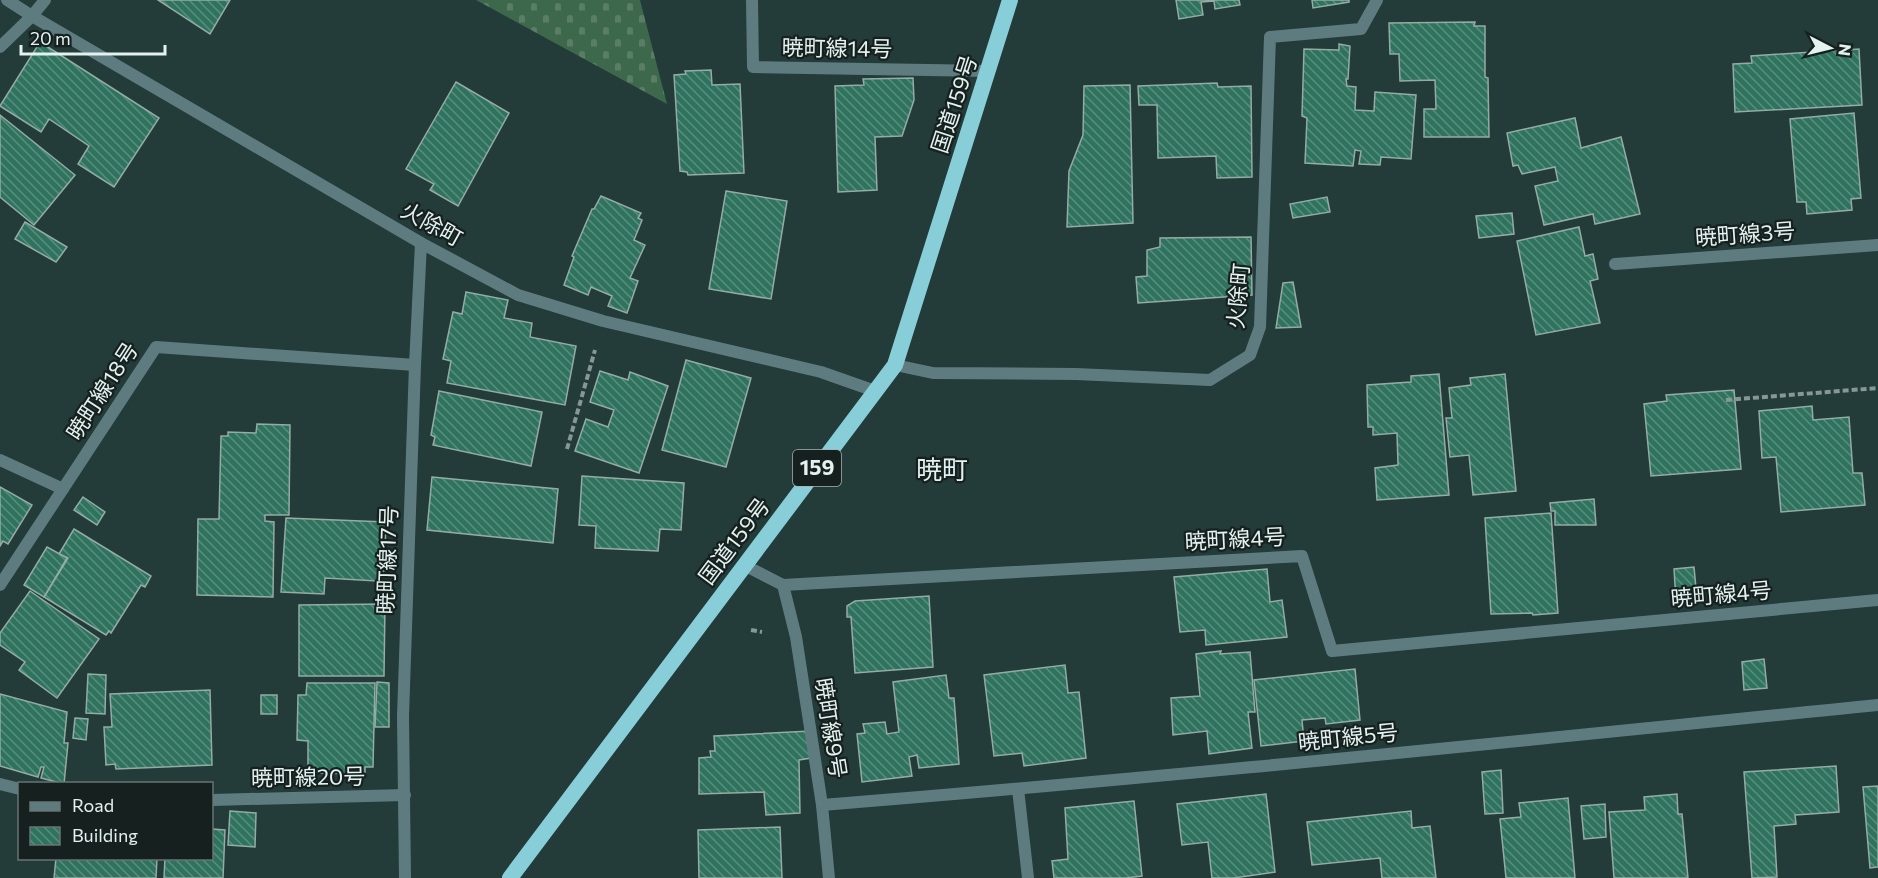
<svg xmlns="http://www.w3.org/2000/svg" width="1878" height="878" font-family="Commissioner,'Noto Sans JP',sans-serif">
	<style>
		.cemetery { fill: url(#cemetery-stones) }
		.building { fill: url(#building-back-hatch); stroke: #94aca3; stroke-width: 1.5 }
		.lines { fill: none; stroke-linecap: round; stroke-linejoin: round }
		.path { stroke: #859896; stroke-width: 4; stroke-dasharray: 6 3; stroke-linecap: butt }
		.service { stroke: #5e7c80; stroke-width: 12 }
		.minor { stroke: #5e7c80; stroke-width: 12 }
		.trunk { stroke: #88ced8; stroke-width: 16 }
		.labels { text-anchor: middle; stroke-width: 4.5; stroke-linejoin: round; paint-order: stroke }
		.shield { fill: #15201f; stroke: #a5b2b1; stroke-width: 1.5 }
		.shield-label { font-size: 21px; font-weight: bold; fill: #e3f1ef }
		.street-label { font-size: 22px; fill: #e3f1ef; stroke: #15201f }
		.quarter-label { font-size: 26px; fill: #e3f1ef; stroke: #15201f }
	</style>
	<defs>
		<pattern id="cemetery-stones" width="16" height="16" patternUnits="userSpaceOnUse" patternTransform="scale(1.5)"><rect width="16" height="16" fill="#3e684b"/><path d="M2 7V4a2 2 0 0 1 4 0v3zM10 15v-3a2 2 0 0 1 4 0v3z" fill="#5a7e65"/></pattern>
		<pattern id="building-back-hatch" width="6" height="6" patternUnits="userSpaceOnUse" patternTransform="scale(1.5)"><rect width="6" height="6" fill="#2f735f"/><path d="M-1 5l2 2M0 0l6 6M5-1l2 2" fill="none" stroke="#578e7e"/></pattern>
	</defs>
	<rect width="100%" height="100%" fill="#233b39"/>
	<path class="cemetery" d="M476 0H640L667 104Z"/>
	<g class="building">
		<path d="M158 0H230L210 34Z"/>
		<path d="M1176 0H1239L1240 5 1215 9 1214 1 1201 2 1203 15 1179 19Z"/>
		<path d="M1312 0H1349V2L1313 8Z"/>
		<path d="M1475 22 1474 26H1485V77L1488 78 1489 137H1424V109H1436L1435 80 1400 81 1399 54H1390L1389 23Z"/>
		<path d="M40 42 159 118 114 187 78 164 89 146 49 119 41 132 0 106Z"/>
		<path d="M1339 44 1350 46 1348 79H1346L1347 86 1356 87 1355 110 1374 111 1375 92 1416 95 1411 159 1381 157 1380 165 1359 164 1361 151 1355 150 1353 166 1305 163 1307 118 1302 116 1304 49 1339 50Z"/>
		<path d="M1859 49 1862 105 1735 112 1733 64 1752 63 1751 56Z"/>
		<path d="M711 70 712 85 740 84 744 173 688 175 687 172 680 171 674 75 686 74 685 71Z"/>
		<path d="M913 78 914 100 902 136 875 137 877 190 838 192 835 86 864 85 863 79Z"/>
		<path d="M456 82 509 113 458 206 430 190 434 184 406 169Z"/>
		<path d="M1217 83 1218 87 1251 86 1252 177 1217 178 1216 156 1158 158 1157 105H1139L1138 86Z"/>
		<path d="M1130 85 1133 223 1067 227 1069 171 1083 135 1084 86Z"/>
		<path d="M1854 113 1861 198 1851 199 1852 210 1807 214 1806 202H1797L1790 119Z"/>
		<path d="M0 115 75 175 34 225 0 197Z"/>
		<path d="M1575 118 1581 148 1621 137 1640 214 1595 224 1593 214 1544 225 1535 186 1558 181 1555 167 1522 174 1518 165 1513 166 1507 133Z"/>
		<path d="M726 191 787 201 771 299 709 289Z"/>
		<path d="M601 196 641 213 638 218 642 220 634 240 645 245 630 278 638 281 627 313 608 306 612 296 591 287 588 295 564 285 574 257 572 256 592 209H594Z"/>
		<path d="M1327 197 1330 212 1293 218 1290 204Z"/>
		<path d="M1512 213 1514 234 1479 238 1476 216Z"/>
		<path d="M25 222 67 247 56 262 15 239Z"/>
		<path d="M1579 227 1585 256 1593 254 1598 279 1590 281 1600 323 1536 335 1517 241Z"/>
		<path d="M1251 237 1252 295 1138 303 1136 277 1147 276V250L1160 247V238Z"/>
		<path d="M1293 282 1301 327 1276 328 1283 283Z"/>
		<path d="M466 292 508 300 504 318 532 323 530 337 576 346 565 405 447 383 451 361 443 359 453 312 462 314Z"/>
		<path d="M686 360 751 378 726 467 662 450Z"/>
		<path d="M600 371 628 380 630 372 668 386 639 473 575 451 586 419 608 427 614 410 590 402Z"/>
		<path d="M1439 374 1449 495 1377 500 1375 468 1398 465 1397 433 1373 435V427H1368L1367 385 1411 382V376Z"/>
		<path d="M1505 374 1516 491 1473 495 1469 455 1450 457 1446 418H1452L1449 388 1471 385 1470 378Z"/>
		<path d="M1734 390 1741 469 1651 476 1644 404 1667 401 1666 395Z"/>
		<path d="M439 391 542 412 531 466 433 445 435 437 431 435Z"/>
		<path d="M1812 406 1813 420 1849 417 1853 473H1862L1865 505 1781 512 1776 457 1762 458 1759 411Z"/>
		<path d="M257 424 290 425 289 515H265V521L274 522 273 597 197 595 198 519H219L221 436H228V432L256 433Z"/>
		<path d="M582 476 684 483 681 530 660 529 658 551 595 548 596 526 579 525Z"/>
		<path d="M432 477 558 489 553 543 427 530Z"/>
		<path d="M0 487 32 505 8 544 3 541 0 546Z"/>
		<path d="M83 497 105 512 97 525 74 510Z"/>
		<path d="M1594 499 1596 525H1555V511H1551L1550 503Z"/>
		<path d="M1551 513 1558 613 1533 615 1532 613 1491 614 1485 518Z"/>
		<path d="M286 518 386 522 384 573 377 572V581L325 578 324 594 281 592Z"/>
		<path d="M74 529 151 576 145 587 141 585 111 633 109 631 106 635 44 597 68 558 59 554Z"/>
		<path d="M47 547 67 558 44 597 24 585Z"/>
		<path d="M1694 567 1697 599 1676 601 1674 569Z"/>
		<path d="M1267 569 1270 602 1282 600 1287 637 1206 645 1205 630 1180 632 1174 577Z"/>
		<path d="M30 591 99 639 57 698 19 670 25 662 0 645V633Z"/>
		<path d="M929 596 933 667 855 673 851 617H847V606L855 601Z"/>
		<path d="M385 604 384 676H299V605Z"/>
		<path d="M1221 651 1220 654 1250 652 1255 712H1248L1252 748 1209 754 1207 731 1173 735 1171 698 1200 696 1196 654Z"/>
		<path d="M1764 659 1767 688 1744 690 1742 662Z"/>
		<path d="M1065 665 1068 693 1079 692 1086 758 1024 766 1022 753 994 756 984 675Z"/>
		<path d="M1355 669 1360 720 1326 724 1325 718 1302 720 1304 741 1261 746 1254 680Z"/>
		<path d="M88 674 106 675 105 714 86 713Z"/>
		<path d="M946 675 949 698H954L959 764 919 768 917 755 909 757 912 776 862 782 857 734 865 733 863 724 885 722 887 734 899 732 893 682Z"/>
		<path d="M377 682 389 683V727H375Z"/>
		<path d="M307 683H375L373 767H365V774L308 773V741L297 740 298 695H306Z"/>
		<path d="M210 690 212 765 116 769 115 764 106 765 104 727H112L110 694Z"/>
		<path d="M0 694 67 712 64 743H68L64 784 41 778 44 767H41L38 777 0 766Z"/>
		<rect x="261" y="695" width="16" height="19"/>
		<path d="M75 718 88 719 86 740 73 738Z"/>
		<path d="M810 731 811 758 799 760 800 813 766 815 764 792 699 794V758L711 757 710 751H715L714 736Z"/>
		<path d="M1836 766 1839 812 1795 815 1796 824 1774 826 1777 877 1752 878 1744 772Z"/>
		<path d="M1501 770 1503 813 1485 814 1482 772Z"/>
		<path d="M1878 786V867L1870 868 1863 787Z"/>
		<path d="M1266 794 1275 872 1234 878H1212L1208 842 1182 845 1177 804Z"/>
		<path d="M1677 794 1678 814H1682L1688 878H1614L1609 812 1645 810 1644 797Z"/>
		<path d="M1568 798 1575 878H1506L1500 819 1521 817 1519 803Z"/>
		<path d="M1134 801 1142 876 1126 878H1054L1052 861 1068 859 1065 808Z"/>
		<path d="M1605 804 1606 837 1584 839 1581 806Z"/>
		<path d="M230 811 256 813 255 847 228 845Z"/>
		<path d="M1411 811 1412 828 1430 826 1436 878H1382L1380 858 1312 865 1307 822Z"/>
		<path d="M780 827 782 878H699L698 830Z"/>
		<path d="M212 829 225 830 223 878H164L165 858H212Z"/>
		<path d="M56 858H157L156 878H54Z"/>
	</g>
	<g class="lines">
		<g class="path">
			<path d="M1726 400 1878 388"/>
			<path d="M567 449 595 350"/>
			<path d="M751 630 762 632"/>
		</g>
		<g class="service">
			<path d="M7 0 32 16"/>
			<path d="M752 0 753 67 988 71"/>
			<path d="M1615 264 1878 245"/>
			<path d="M895 365 933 373 1076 374 1210 380 1250 355 1260 327 1270 37 1361 29 1377 0"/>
			<path d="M744 565 783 585 1302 556 1332 651 1878 600"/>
			<path d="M0 784 20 789"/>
			<path d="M1018 789 1028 878"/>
			<path d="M212 800 405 795"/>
			<path d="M822 805C1175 777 1526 740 1878 705"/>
		</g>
		<g class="minor">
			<path d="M32 16 421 243 518 295 603 321 821 372 875 391"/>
			<path d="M0 47 32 16 45 0"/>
			<path d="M0 460 63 489"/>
			<path d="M0 585 156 347 415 365"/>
			<path d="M783 585 796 637 822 805 829 878"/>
			<path d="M405 878 403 716 415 365 421 243"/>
		</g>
		<path class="trunk" d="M510 878 895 365 1010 0"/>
	</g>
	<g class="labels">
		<rect class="shield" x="793" y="450" width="48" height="36" rx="4.5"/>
		<g class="shield-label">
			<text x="817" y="475">159</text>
		</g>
		<g class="street-label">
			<text transform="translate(837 48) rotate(1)" y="8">暁町線14号</text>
			<text transform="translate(954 104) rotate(-72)" y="8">国道159号</text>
			<text transform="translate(432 224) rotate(29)" y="8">火除町</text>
			<text transform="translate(1745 234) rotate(-4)" y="8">暁町線3号</text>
			<text transform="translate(1238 296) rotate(-85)" y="8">火除町</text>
			<text transform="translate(102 391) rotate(-57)" y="8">暁町線18号</text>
			<text transform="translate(1235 539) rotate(-3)" y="8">暁町線4号</text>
			<text transform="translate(734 541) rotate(-53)" y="8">国道159号</text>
			<text transform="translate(387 560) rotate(-88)" y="8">暁町線17号</text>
			<text transform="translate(1721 594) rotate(-5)" y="8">暁町線4号</text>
			<text transform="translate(831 728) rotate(81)" y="8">暁町線9号</text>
			<text transform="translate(1348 737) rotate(-6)" y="8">暁町線5号</text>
			<text transform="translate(308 777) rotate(-1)" y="8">暁町線20号</text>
		</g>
		<g class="quarter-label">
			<text x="942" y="479">暁町</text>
		</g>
	</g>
	<rect x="18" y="782" width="195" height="78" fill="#15201f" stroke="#677472" stroke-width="1.5"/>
	<rect x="30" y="802" width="30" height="9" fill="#5e7c80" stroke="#677472" stroke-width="1.5"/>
	<text x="72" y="812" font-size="18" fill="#e3f1ef">Road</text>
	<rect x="30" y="827" width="30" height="18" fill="url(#building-back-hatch)" stroke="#677472" stroke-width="1.5"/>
	<text x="72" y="842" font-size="18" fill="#e3f1ef">Building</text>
	<g transform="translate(1830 48) rotate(97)" stroke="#15201f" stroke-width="4.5" paint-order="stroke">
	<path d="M0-4.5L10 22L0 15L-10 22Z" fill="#e3f1ef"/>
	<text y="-9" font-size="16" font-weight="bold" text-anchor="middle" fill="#e3f1ef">N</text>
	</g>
	<path d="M21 45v9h144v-9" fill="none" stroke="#e3f1ef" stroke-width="3"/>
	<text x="30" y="45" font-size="18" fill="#e3f1ef" stroke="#15201f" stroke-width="4.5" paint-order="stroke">20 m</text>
</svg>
